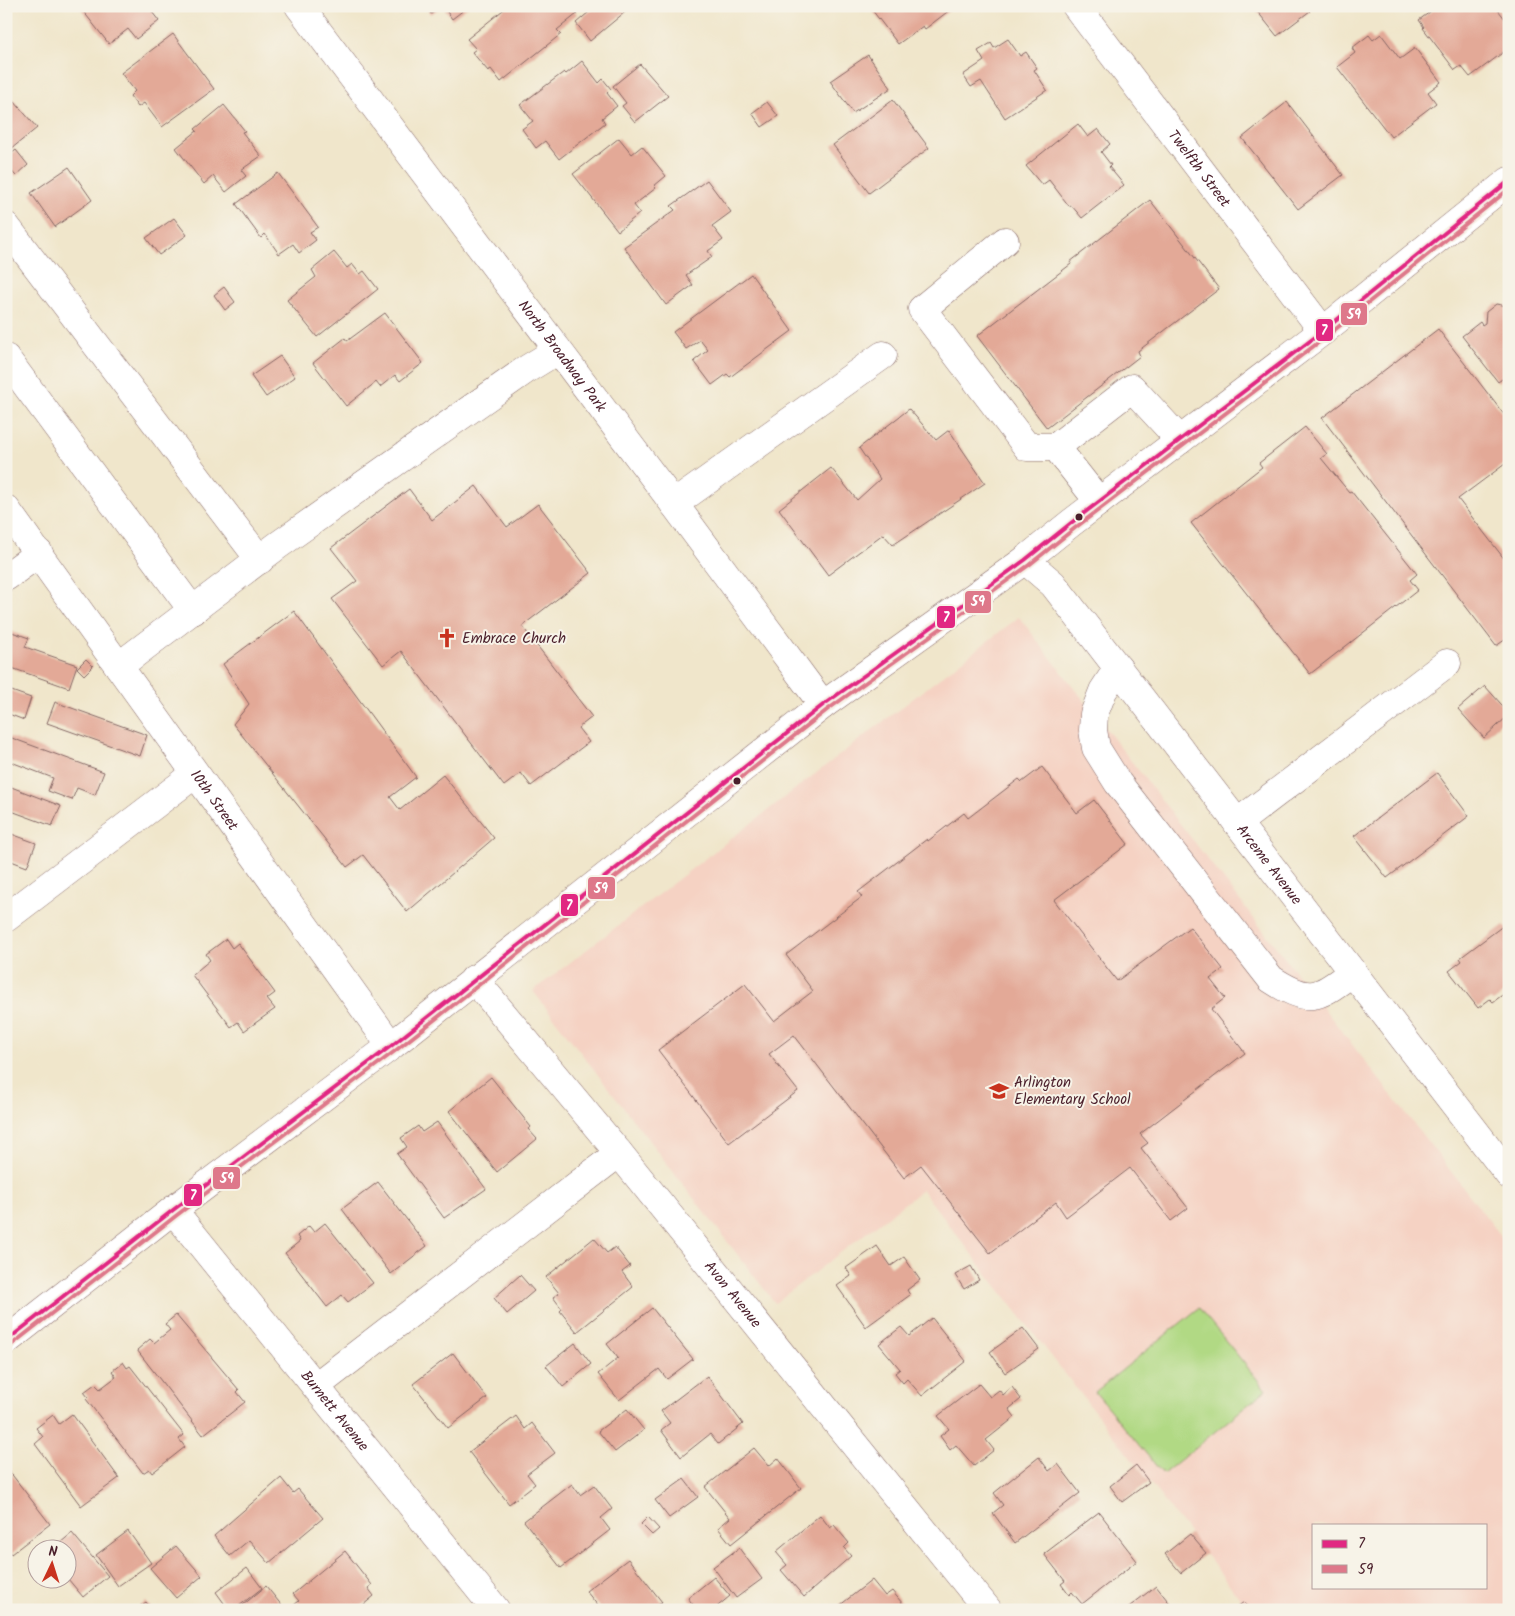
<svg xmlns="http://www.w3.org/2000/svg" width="1515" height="1616" font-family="Kalam,sans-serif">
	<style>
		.built { fill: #f5d2c3; fill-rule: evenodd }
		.green { fill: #b1d984; stroke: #7e7c58 }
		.building { fill: #e3a997 }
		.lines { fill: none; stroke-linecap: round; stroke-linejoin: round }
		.minor-casing { stroke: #846563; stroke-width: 29 }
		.minor { stroke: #fff; stroke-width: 28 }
		.bus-1-casing { stroke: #f7f3e8; stroke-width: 8 }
		.bus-2-casing { stroke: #f7f3e8; stroke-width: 8 }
		.bus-1 { stroke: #e12882; stroke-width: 4 }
		.bus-2 { stroke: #de788a; stroke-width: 4 }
		.bus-dot { fill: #4a1f2b; stroke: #f7f3e8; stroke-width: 2 }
		.labels { text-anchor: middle; stroke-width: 4; stroke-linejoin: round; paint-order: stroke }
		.street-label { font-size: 15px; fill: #4a1f2b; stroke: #f7f3e8 }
		.poi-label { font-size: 15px; fill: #4a1f2b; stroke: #f7f3e8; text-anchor: start }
		.line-badge { stroke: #f7f3e8; stroke-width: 2 }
		.badge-label { font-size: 14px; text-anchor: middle; font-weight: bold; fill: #fff }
	</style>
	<rect width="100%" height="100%" fill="#f7f3e8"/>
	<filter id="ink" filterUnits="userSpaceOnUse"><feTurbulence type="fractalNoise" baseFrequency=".02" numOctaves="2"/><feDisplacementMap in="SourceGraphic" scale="10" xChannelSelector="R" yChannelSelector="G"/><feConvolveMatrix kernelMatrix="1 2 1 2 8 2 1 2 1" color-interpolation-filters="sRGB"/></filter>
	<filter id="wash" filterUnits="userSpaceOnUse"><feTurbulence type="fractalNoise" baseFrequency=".0096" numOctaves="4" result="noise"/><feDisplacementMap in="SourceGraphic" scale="20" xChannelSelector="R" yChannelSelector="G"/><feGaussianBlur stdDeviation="1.12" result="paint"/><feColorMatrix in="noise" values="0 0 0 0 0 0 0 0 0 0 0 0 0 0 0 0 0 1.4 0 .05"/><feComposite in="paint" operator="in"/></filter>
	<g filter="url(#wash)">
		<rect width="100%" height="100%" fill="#f0e6cb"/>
		<path class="built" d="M1019 617 1509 1246V1604L1501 1610H1249L922 1190 775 1303 533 991ZM1314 1525H1486V1587H1314Z"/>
		<path class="green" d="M1199 1308 1266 1390 1163 1474 1095 1392Z"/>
		<g id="blocks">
			<g class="building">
				<path d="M79 6H152L154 10 152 12 159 21 136 39 128 29 109 44Z"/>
				<path d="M425 6H442L431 14Z"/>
				<path d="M443 6H469L452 19Z"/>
				<path d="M508 6H571L577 14 557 30 561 34 501 82 491 69 488 71 472 52 476 49 467 39Z"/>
				<path d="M596 6H620L625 12 590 41 576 23Z"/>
				<path d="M869 6H955L925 29 923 26 898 44Z"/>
				<path d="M1253 6H1306L1310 11 1277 36Z"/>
				<path d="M1438 6H1495L1509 24V30L1507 32 1509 34V48L1470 77 1461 66 1455 70 1423 28 1424 27 1419 20Z"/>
				<path d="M173 34 214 89 162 127 144 103 138 107 130 96 135 91 121 73Z"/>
				<path d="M1381 34 1400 59 1415 48 1441 82 1428 92 1436 103 1391 137 1337 67 1355 53 1352 48 1369 35 1373 40Z"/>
				<path d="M1008 39 1020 56 1026 52 1037 68 1034 70 1047 90 1005 118 981 81 971 87 963 75 984 61 978 51 991 43 994 48Z"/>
				<path d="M868 55 891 88 853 113 830 81Z"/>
				<path d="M582 61 599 83 603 79 611 89 607 93 617 106 602 118 605 123 559 159 545 141 536 148 522 129 533 121 520 105 564 72 566 74Z"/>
				<path d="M640 64 668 96 635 122 622 106 626 103 613 86Z"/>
				<path d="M893 100 929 148 869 193 833 145Z"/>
				<path d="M14 101 37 128 6 153V107Z"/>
				<path d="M767 102 778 116 762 127 752 113Z"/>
				<path d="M1287 102 1343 175 1298 209 1242 138Z"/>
				<path d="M224 105 245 131 242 132 261 156 241 170 246 176 226 192 213 176 204 184 176 148 197 131 195 129Z"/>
				<path d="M1078 124 1088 137 1098 129 1110 144 1101 152 1111 165 1109 167 1124 185 1082 218 1071 205 1069 206 1049 180 1042 185 1026 166Z"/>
				<path d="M619 138 632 154 642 146 666 176 654 186 656 188 634 205 640 213 618 231 573 174Z"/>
				<path d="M16 150 28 165 16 176 6 165V158Z"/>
				<path d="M69 167 92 200 55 227 31 193Z"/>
				<path d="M278 173 318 227 310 232 316 240 299 253 293 244 279 254 265 234 261 238 236 204Z"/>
				<path d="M707 180 731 212 712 226 723 240 708 251 712 257 686 275 693 285 666 305 624 247 675 210 671 206Z"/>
				<path d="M1150 200 1219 289 1138 351 1140 356 1047 428 977 336 1071 264 1070 262Z"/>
				<path d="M174 218 187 235 159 255 146 238Z"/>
				<path d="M334 252 347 268 352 264 360 274 364 271 378 289 317 337 287 300 316 277 312 270Z"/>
				<path d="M751 274 792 331 730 377 727 374 712 385 694 361 708 350 700 340 686 349 673 332Z"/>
				<path d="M224 287 235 302 225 310 214 295Z"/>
				<path d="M1496 304 1507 306 1509 304V374L1498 382 1462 336 1480 322 1482 325 1485 323 1486 312Z"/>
				<path d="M385 313 423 363 400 381 395 375 380 387 376 382 346 406 313 363 345 338 347 341Z"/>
				<path d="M1438 329 1509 421V461L1458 499 1509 565V637L1496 646 1322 418Z"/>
				<path d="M280 356 295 377 266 397 251 376Z"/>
				<path d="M909 409 936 440 949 430 985 483 893 545 883 534 828 575 779 509 831 468 857 500 880 479 859 448Z"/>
				<path d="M1305 427 1327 454 1321 458 1349 492 1351 491 1417 574 1410 580 1418 590 1310 674 1191 523 1262 467 1259 463Z"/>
				<path d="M476 486 507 527 538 504 591 573 522 626 592 717 578 728 589 742 531 786 521 773 504 786 401 651 383 665 332 599 357 581 331 548 409 489 432 520Z"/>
				<path d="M294 611 416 777 390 797 400 810 443 775 494 838 407 912 363 855 347 867 233 724 249 704 223 664Z"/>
				<path d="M6 630 29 638 25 647 77 665 69 688 6 666Z"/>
				<path d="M86 659 93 666 84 675 77 668Z"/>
				<path d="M1485 686 1509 713V715L1484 738 1458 709Z"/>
				<path d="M6 689 31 698 24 720 6 713Z"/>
				<path d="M55 702 147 735 140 756 47 723Z"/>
				<path d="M9 737 104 772 95 795 77 788 72 800 48 791 53 778 6 760V745Z"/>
				<path d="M1042 767 1077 813 1094 800 1128 844 1054 900 1117 981 1190 927 1223 969 1210 979 1225 998 1211 1009 1245 1053 1140 1134 1148 1143 1141 1148 1188 1208 1171 1221 1130 1168 1066 1217 1056 1202 990 1253 921 1165 904 1178 794 1035 769 1054 798 1091 729 1143 658 1050 745 984 774 1021 813 991 786 955 862 897 858 892 927 839 928 841 964 813 968 818 1019 779 1022 782Z"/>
				<path d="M1437 773 1469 816 1387 878 1354 836Z"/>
				<path d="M6 785 61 806 52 826 6 809Z"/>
				<path d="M6 832 36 843 27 867 6 859Z"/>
				<path d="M1504 925 1507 928 1509 927V990L1493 1002 1490 999 1478 1008 1449 971 1462 961 1460 958Z"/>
				<path d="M226 939 232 948 238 943 275 993 267 999 275 1009 244 1031 238 1022 231 1027 192 975 210 960 206 954Z"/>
				<path d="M491 1077 531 1127 528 1129 537 1139 497 1172 449 1111Z"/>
				<path d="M437 1122 486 1189 444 1218 397 1154 407 1147 401 1138 418 1126 422 1132Z"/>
				<path d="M378 1182 427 1246 391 1274 342 1209Z"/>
				<path d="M325 1223 373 1283 348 1302 342 1295 327 1307 285 1253 300 1241 297 1236 309 1226 314 1232Z"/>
				<path d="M594 1238 607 1253 615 1247 630 1266 622 1272 633 1287 577 1332 560 1311 562 1309 553 1297 559 1293 546 1277Z"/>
				<path d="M877 1246 891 1266 904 1257 920 1280 907 1290 910 1295 866 1327 837 1286 851 1276 846 1268Z"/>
				<path d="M971 1266 979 1280 964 1289 955 1275Z"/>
				<path d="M520 1275 534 1291 507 1314 494 1298Z"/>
				<path d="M652 1308 693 1359 667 1379 659 1369 619 1400 598 1374 618 1358 607 1344Z"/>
				<path d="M176 1315 239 1390 237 1392 245 1402 203 1435 137 1350 150 1339 154 1343 170 1330 165 1324Z"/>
				<path d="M932 1318 966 1361 922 1396 907 1379 903 1383 895 1373 900 1369 879 1344 901 1327 909 1336Z"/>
				<path d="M1023 1328 1039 1349 1005 1373 990 1352Z"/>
				<path d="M575 1343 591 1364 563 1387 546 1366Z"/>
				<path d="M453 1353 487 1398 448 1428 413 1384Z"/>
				<path d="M123 1362 127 1368 130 1366 184 1435 179 1439 185 1447 152 1473 149 1469 143 1473 86 1399 88 1397 84 1392 95 1384 100 1389 116 1377 112 1371Z"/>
				<path d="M707 1376 743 1424 718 1444 710 1434 681 1457 661 1430 670 1423 661 1411Z"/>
				<path d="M979 1384 990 1397 999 1390 1003 1395 1012 1387 1021 1399 1009 1409 1015 1417 986 1440 994 1450 974 1466 956 1445 950 1450 940 1436 949 1429 938 1416Z"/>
				<path d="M627 1409 644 1430 615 1452 598 1431Z"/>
				<path d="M72 1414 119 1478 81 1506 35 1444 43 1437 36 1428 53 1415 59 1424Z"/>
				<path d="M516 1416 525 1429 532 1423 555 1453 527 1474 535 1484 509 1504 469 1452Z"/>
				<path d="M754 1448 769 1466 778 1458 801 1488 731 1544 718 1528 730 1518 705 1487Z"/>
				<path d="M1039 1457 1049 1471 1058 1464 1080 1493 1015 1543 993 1513 1003 1505 994 1493Z"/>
				<path d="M1136 1465 1149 1482 1122 1502 1110 1486Z"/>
				<path d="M6 1467 50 1524 11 1554 6 1548Z"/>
				<path d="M281 1478 293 1493 298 1489 323 1518 269 1563 249 1540 230 1556 214 1536Z"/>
				<path d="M684 1479 698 1497 669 1518 655 1500Z"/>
				<path d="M572 1484 580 1495 594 1485 612 1509 601 1518 610 1530 561 1568 524 1521Z"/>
				<path d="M1099 1512 1137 1561 1082 1604 1072 1592 1069 1595 1061 1584 1065 1581 1044 1554Z"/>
				<path d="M820 1515 830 1528 834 1525 849 1543 844 1548 851 1556 804 1597 781 1570 787 1565 776 1552Z"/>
				<path d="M648 1517 659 1529 652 1535 641 1524Z"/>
				<path d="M128 1531 151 1563 118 1586 96 1555Z"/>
				<path d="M72 1533 108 1576 83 1597 68 1579V1548H54Z"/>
				<path d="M1190 1534 1206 1553 1181 1573 1165 1554Z"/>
				<path d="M176 1546 202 1576 176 1598 150 1568Z"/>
				<path d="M739 1548 762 1579 736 1598 713 1567Z"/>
				<path d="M345 1551 372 1585 368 1588 374 1596 357 1610H288L299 1601 293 1594Z"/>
				<path d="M628 1559 662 1602 652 1610H596L599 1607 586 1591Z"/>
				<path d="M247 1568 262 1588 234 1610H229L216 1592Z"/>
				<path d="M714 1577 730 1596 713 1610H697L688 1598Z"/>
				<path d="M872 1580 885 1596 892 1591 908 1610H834Z"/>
				<path d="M266 1586 283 1607 279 1610H237Z"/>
				<path d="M1156 1586 1175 1610H1125Z"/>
				<path d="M146 1602 152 1610H135Z"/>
				<path d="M1244 1602 1250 1610H1233Z"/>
			</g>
		</g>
	</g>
	<g filter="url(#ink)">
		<use href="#blocks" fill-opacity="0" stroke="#846563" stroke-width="1"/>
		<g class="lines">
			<defs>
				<g id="minor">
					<path id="s1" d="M299 6 674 504 823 705"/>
					<path id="s2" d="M1076 6 1323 331"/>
					<path d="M6 226 260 560"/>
					<path d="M1005 241 922 309 1027 447H1056L1099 502"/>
					<path d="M6 358 193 611"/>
					<path d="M1056 447 1132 388 1180 440"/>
					<path d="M674 504 883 355"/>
					<path id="s3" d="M6 509 391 1046"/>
					<path id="s4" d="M1025 560 1053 584 1509 1175"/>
					<path d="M6 577 39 553"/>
					<path d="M119 666 277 546 527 369 558 350"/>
					<path d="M1118 668 1103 691 1094 714 1093 730 1096 748 1118 783 1271 979C1311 1005 1317 998 1353 972"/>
					<path d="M1237 823 1447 663"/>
					<path d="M6 918 195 774"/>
					<path id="s5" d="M474 979 619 1153 988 1610"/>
					<path id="s6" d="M173 1210 496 1610"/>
					<path d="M6 1341 173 1210 391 1046 823 705 1025 560 1071 523 1323 331 1509 181"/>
					<path d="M316 1386 619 1153"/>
				</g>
			</defs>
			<use href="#minor" class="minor-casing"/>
			<use href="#minor" class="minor"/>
			<defs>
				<path id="bus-1" d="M6 1341 173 1210 391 1046 823 705 1025 560 1071 523 1323 331 1509 181"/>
				<path id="bus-2" d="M10 1346 177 1215 395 1051 827 710 1029 565 1075 528 1327 336 1509 189"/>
			</defs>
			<use href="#bus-1" class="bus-1-casing"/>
			<use href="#bus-2" class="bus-2-casing"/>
			<use href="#bus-1" class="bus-1"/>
			<use href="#bus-2" class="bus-2"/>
		</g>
	</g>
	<defs>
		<symbol id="church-bare" viewBox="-9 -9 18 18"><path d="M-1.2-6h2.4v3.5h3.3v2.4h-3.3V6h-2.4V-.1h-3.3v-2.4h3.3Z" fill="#c8321e" stroke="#f7f3e8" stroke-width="2.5" paint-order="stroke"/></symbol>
		<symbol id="school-bare" viewBox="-9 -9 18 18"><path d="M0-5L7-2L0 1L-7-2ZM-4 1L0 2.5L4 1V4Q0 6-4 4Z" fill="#c8321e" stroke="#f7f3e8" stroke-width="2.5" paint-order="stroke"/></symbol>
	</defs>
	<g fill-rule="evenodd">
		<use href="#church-bare" x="433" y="624" width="28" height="28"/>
		<use href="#school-bare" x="985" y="1077" width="28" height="28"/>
	</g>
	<g class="bus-dot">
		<circle cx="1079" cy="517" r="4.5"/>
		<circle cx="737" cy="781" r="4.5"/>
	</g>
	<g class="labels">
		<g class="street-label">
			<text dy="5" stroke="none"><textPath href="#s2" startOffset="204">Twelfth Street</textPath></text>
			<text dy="5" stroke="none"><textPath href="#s1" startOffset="438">North Broadway Park</textPath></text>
			<text dy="5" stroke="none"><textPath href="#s3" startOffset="358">10th Street</textPath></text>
			<text dy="5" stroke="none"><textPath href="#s4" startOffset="391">Arceme Avenue</textPath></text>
			<text dy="5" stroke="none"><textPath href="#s5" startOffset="408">Avon Avenue</textPath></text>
			<text dy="5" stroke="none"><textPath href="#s6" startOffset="258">Burnett Avenue</textPath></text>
		</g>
		<g class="poi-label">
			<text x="462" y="643">Embrace Church</text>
			<text x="1014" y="1087">Arlington<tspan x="1014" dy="17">Elementary School</tspan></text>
		</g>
	</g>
	<g class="line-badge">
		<rect x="1340" y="302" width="28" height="24" rx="5" fill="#de788a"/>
		<rect x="1315" y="318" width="19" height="24" rx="5" fill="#e12882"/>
		<rect x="964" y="590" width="28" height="24" rx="5" fill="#de788a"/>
		<rect x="936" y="605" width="20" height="24" rx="5" fill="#e12882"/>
		<rect x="587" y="876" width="29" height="24" rx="5" fill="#de788a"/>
		<rect x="560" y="893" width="19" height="24" rx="5" fill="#e12882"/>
		<rect x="212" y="1166" width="29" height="24" rx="5" fill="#de788a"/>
		<rect x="183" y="1183" width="20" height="24" rx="5" fill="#e12882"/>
	</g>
	<g class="badge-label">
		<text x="1354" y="319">59</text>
		<text x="1324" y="335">7</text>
		<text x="978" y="606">59</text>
		<text x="946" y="622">7</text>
		<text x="601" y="893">59</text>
		<text x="569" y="910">7</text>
		<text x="227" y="1183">59</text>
		<text x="193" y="1200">7</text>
	</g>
	<rect width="1515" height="1616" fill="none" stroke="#f7f3e8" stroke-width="25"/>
	<rect x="1312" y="1524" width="175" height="65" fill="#f7f3e8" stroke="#b29e9c"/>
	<rect x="1322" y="1540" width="25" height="8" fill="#e12882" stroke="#b29e9c"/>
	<text x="1358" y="1548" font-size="15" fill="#4a1f2b">7</text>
	<rect x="1322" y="1565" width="25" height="8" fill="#de788a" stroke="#b29e9c"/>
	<text x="1358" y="1574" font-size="15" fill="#4a1f2b">59</text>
	<g transform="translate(52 1564) rotate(4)"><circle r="24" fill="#f7f3e8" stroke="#b29e9c"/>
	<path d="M0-4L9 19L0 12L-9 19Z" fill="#c8321e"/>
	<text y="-8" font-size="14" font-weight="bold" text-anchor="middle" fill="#4a1f2b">N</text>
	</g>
</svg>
